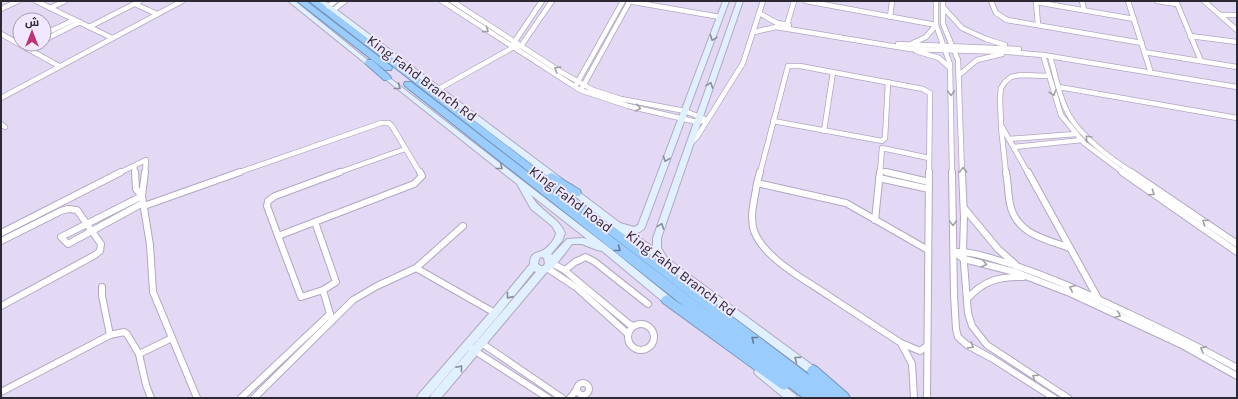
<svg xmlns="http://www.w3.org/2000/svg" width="1238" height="399" font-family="Karla,Cairo,sans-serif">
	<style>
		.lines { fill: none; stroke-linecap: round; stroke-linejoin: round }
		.street-far1-casing { stroke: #b1a7c0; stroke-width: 6 }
		.street-casing { stroke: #b1a7c0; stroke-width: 8 }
		.secondary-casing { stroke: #b1a7c0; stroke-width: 2 }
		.highway-casing { stroke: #7493b6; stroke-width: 2 }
		.street-far1 { stroke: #fff; stroke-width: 4.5 }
		.street { stroke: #fff; stroke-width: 6 }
		.secondary { fill: #e1f0fe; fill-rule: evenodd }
		.highway { fill: #9accfd; fill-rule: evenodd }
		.oneway { stroke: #a09fa3 }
		.oneway2 { stroke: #878c98 }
		.oneway3 { stroke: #647a98 }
		.labels { text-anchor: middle; stroke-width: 4; stroke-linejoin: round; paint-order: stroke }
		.street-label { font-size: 14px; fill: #2d2933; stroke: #f0e8fe }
	</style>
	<rect width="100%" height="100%" fill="#e4d9f5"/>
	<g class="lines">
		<defs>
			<g id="street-far1">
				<path d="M36 1 112 38"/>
				<path d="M442 1 580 90 628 106 697 122 707 120 685 111 621 99 593 90 561 72 452 1"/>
				<path d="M628 1 720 17"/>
				<path d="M806 1 936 25 926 37 913 43"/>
				<path d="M936 1V25L950 64 952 173"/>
				<path d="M943 1V24L958 60 962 173"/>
				<path d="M991 1 996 13 1007 20 1142 43"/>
				<path d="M1036 1 1038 25"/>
				<path d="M1082 1 1084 10"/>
				<path d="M1128 1 1150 70"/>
				<path d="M1157 1 1177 4"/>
				<path d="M1176 1 1201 61"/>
				<path d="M1204 1 1237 30"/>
				<path d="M1036 2 1134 19"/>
				<path d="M135 4 157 14"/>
				<path d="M328 7 335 1"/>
				<path d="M943 7 962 28 986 39 1005 45"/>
				<path d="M50 8 65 1"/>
				<path d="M1 9 18 1"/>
				<path d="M333 10 345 1"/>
				<path d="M759 13 777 23 789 25"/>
				<path d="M1220 15H1237"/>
				<path d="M890 17 892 1"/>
				<path d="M787 25 794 1"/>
				<path d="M89 27 140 1"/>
				<path d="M754 32 776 27 910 49 1008 52 1043 55 1237 87"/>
				<path d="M1 34 59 66"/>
				<path d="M44 34 74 20"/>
				<path d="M1190 36 1237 42"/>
				<path d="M44 40 80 22"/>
				<path d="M513 44 542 1"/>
				<path d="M898 44 1019 49"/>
				<path d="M27 49 37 44"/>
				<path d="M916 51 939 58 950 68"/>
				<path d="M1144 52 1237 67"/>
				<path d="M1043 55 1061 115 1084 143 1124 173"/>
				<path d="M1050 56C1055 73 1058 91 1065 107 1075 133 1110 158 1133 173"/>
				<path d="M959 75 977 60 1002 54"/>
				<path d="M576 85 623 1"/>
				<path d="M1059 87 1237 118"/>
				<path d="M582 88 630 1"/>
				<path d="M437 90 512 48 521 46 552 1"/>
				<path d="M1 98 182 1"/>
				<path d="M773 121 882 141 885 138 888 82"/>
				<path d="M1 124 5 127"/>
				<path d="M1001 127 1006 173"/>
				<path d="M824 131 833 72"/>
				<path d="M1009 139 1076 134"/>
				<path d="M690 144 697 137 743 63 763 1"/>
				<path d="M1014 147 1082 140"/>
				<path d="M134 166 135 173"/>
				<path d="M880 171 891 173"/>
				<path d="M119 173 146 160 145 173"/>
				<path d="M237 173 381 123H389L392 126 420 173"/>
				<path d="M337 173 405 149"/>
				<path d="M760 173 788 66H800L923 89 930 93 929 173"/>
				<path d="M880 173 882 148 929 158"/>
				<path d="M1028 173 1001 125 1000 98 1001 88 1005 82 1011 77 1020 75 1048 76"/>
			</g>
			<g id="street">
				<path d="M135 172 136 189 142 196 61 237 68 244 143 203"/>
				<path d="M145 172 142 196 150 245 153 292 197 398"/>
				<path d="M886 172 929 182"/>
				<path d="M952 172 954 295 956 329 958 337 967 345 993 359 1054 398"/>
				<path d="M962 172 964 217 963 251 968 313 972 326 987 345 1068 398"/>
				<path d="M1006 172C1008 183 1008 194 1010 204 1016 234 1045 239 1070 248"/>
				<path d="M1028 172 1099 300"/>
				<path d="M1122 172 1237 252"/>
				<path d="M1131 172 1237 244"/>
				<path d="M879 178 929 189"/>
				<path d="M757 183 760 172"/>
				<path d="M144 206 240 172"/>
				<path d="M964 208 998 249 1015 264"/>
				<path d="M875 220 880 172"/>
				<path d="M315 222 336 282 323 290"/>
				<path d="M1 233 121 172"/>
				<path d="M278 236 267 206 268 201 275 196 340 172"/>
				<path d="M1 241 61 211 68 209 77 210 101 244 100 251 95 255 1 306"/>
				<path d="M551 263 563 269 629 324 634 326"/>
				<path d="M416 268 463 226"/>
				<path d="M547 268 577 288 628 334"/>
				<path d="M565 270 575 262 586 257 595 262 648 304"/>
				<path d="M102 287V296L110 335"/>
				<path d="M967 299C983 281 999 276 1023 277"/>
				<path d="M332 321 323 290 301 297 278 236 414 184 422 176 420 172"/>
				<circle cx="641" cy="337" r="13"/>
				<path d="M480 342 562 398"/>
				<path d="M902 345 912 364 914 398"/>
				<path d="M927 346 920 351 901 343C878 328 855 313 832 298 808 281 765 260 754 231 749 215 755 199 757 183L846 203 928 250"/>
				<path d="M472 349 548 398"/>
				<path d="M139 354 172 338"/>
				<path d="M1237 368C1202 348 1165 331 1128 313 1089 295 1049 276 1007 263 990 258 972 251 954 252L964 259 1015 272 1070 293 1180 344 1237 376"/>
				<circle cx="583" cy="389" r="6"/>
				<path d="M1 392 110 335 124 332 127 334 139 354 146 385 151 398"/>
				<path d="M241 398 330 314"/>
				<path d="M254 398 353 300 377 286 416 268 495 313"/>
				<path d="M570 398 577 389"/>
				<path d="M927 398 929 172"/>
			</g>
			<g id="secondary">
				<path d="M288 1H295L375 66V68H371Z"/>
				<path d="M318 1H325L561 178 562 180 561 182H555Z"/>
				<path d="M723 1H729L645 227C643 231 637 234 633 233L653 247V238L737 1H743L661 238V248L667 258 819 370 821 373 819 376 816 377 813 376 612 226 567 190 571 187 574 188 620 223 634 227 638 225Z"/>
				<path d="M382 72 611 249 674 300 676 303 674 306 671 307 668 306 602 251 597 250 582 244H572C567 251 552 271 546 273L441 398H430L431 395 536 272 534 271 498 316 428 398H417L418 395 492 310 530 264C530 251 538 254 545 249 550 245 555 239 556 233L552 226 531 209 517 184 380 75 379 74ZM531 195 587 239 583 238 567 239 552 255 551 254 562 241 565 233C559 217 540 212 531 195ZM541 257 544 258 545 264 543 266H541L538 264 539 259Z"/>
				<path d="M759 368 762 369 796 395 797 398H784L756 375 754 372 756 369Z"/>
			</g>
			<g id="highway">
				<path d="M297 1H306L391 66 392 68 391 70H385Z"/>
				<path d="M309 1H318L546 176 551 173 554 174 580 190 581 193 580 196H573L809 375 807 371 809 367 813 365 817 367 848 394 850 398H803L789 387 784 390 780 388 663 303 661 300 663 297 667 295 685 307 405 86 404 84 405 82H411L720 320Z"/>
				<path d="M366 60H372L390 76 391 78 390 80H384L366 64 365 62Z"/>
			</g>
		</defs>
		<use href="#street-far1" class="street-far1-casing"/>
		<use href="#street" class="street-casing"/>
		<use href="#secondary" class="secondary-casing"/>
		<use href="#highway" class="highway-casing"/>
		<use href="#street-far1" class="street-far1"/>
		<use href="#street" class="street"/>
		<use href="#secondary" class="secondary"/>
		<use href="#highway" class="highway"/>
	</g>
	<defs><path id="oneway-chevron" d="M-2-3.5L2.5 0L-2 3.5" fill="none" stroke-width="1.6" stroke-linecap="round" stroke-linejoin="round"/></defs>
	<g class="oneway">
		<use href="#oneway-chevron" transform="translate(486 30) rotate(34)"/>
		<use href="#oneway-chevron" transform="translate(557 69) rotate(-148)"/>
		<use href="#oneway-chevron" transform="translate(951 93) rotate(89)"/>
		<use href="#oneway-chevron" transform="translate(1053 93) rotate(73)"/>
		<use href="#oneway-chevron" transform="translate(638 108) rotate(12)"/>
		<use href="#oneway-chevron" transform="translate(1088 138) rotate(-135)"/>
		<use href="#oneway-chevron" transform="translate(963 170) rotate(-92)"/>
		<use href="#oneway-chevron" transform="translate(1152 193) rotate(34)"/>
		<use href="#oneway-chevron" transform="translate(1205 222) rotate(-145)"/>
		<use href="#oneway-chevron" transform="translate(953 223) rotate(89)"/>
		<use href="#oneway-chevron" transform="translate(984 264) rotate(14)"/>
		<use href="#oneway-chevron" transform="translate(1072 288) rotate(-155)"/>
		<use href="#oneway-chevron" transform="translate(1118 315) rotate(25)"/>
		<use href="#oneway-chevron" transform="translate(971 346) rotate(31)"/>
		<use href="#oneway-chevron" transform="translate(1203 349) rotate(-153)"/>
		<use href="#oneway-chevron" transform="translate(1035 377) rotate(-148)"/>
	</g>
	<g class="oneway2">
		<use href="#oneway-chevron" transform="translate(713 38) rotate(111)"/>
		<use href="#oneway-chevron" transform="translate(710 85) rotate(-70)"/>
		<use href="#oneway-chevron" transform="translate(398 87) rotate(38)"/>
		<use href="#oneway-chevron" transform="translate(666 159) rotate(110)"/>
		<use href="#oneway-chevron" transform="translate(500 167) rotate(38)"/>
		<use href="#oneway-chevron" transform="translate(661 226) rotate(-70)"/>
		<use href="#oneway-chevron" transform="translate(509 296) rotate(129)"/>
		<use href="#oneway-chevron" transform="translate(797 359) rotate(-144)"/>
		<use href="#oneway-chevron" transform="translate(460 368) rotate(-50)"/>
	</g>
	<g class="oneway3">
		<use href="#oneway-chevron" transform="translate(618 249) rotate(38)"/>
		<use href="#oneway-chevron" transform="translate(754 339) rotate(-142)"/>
	</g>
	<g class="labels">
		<g class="street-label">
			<text transform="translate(422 78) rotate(37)" y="5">King Fahd Branch Rd</text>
			<text transform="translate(571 199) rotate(37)" y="5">King Fahd Road</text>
			<text transform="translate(681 273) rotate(37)" y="5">King Fahd Branch Rd</text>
		</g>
	</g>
	<rect width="1238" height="399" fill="none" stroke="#2d2933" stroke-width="4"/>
	<g transform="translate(32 32)"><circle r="19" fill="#f0e8fe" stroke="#a29cad"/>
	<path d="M0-3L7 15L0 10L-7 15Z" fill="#bd3573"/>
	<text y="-6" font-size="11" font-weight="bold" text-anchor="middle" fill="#2d2933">ش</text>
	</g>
</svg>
